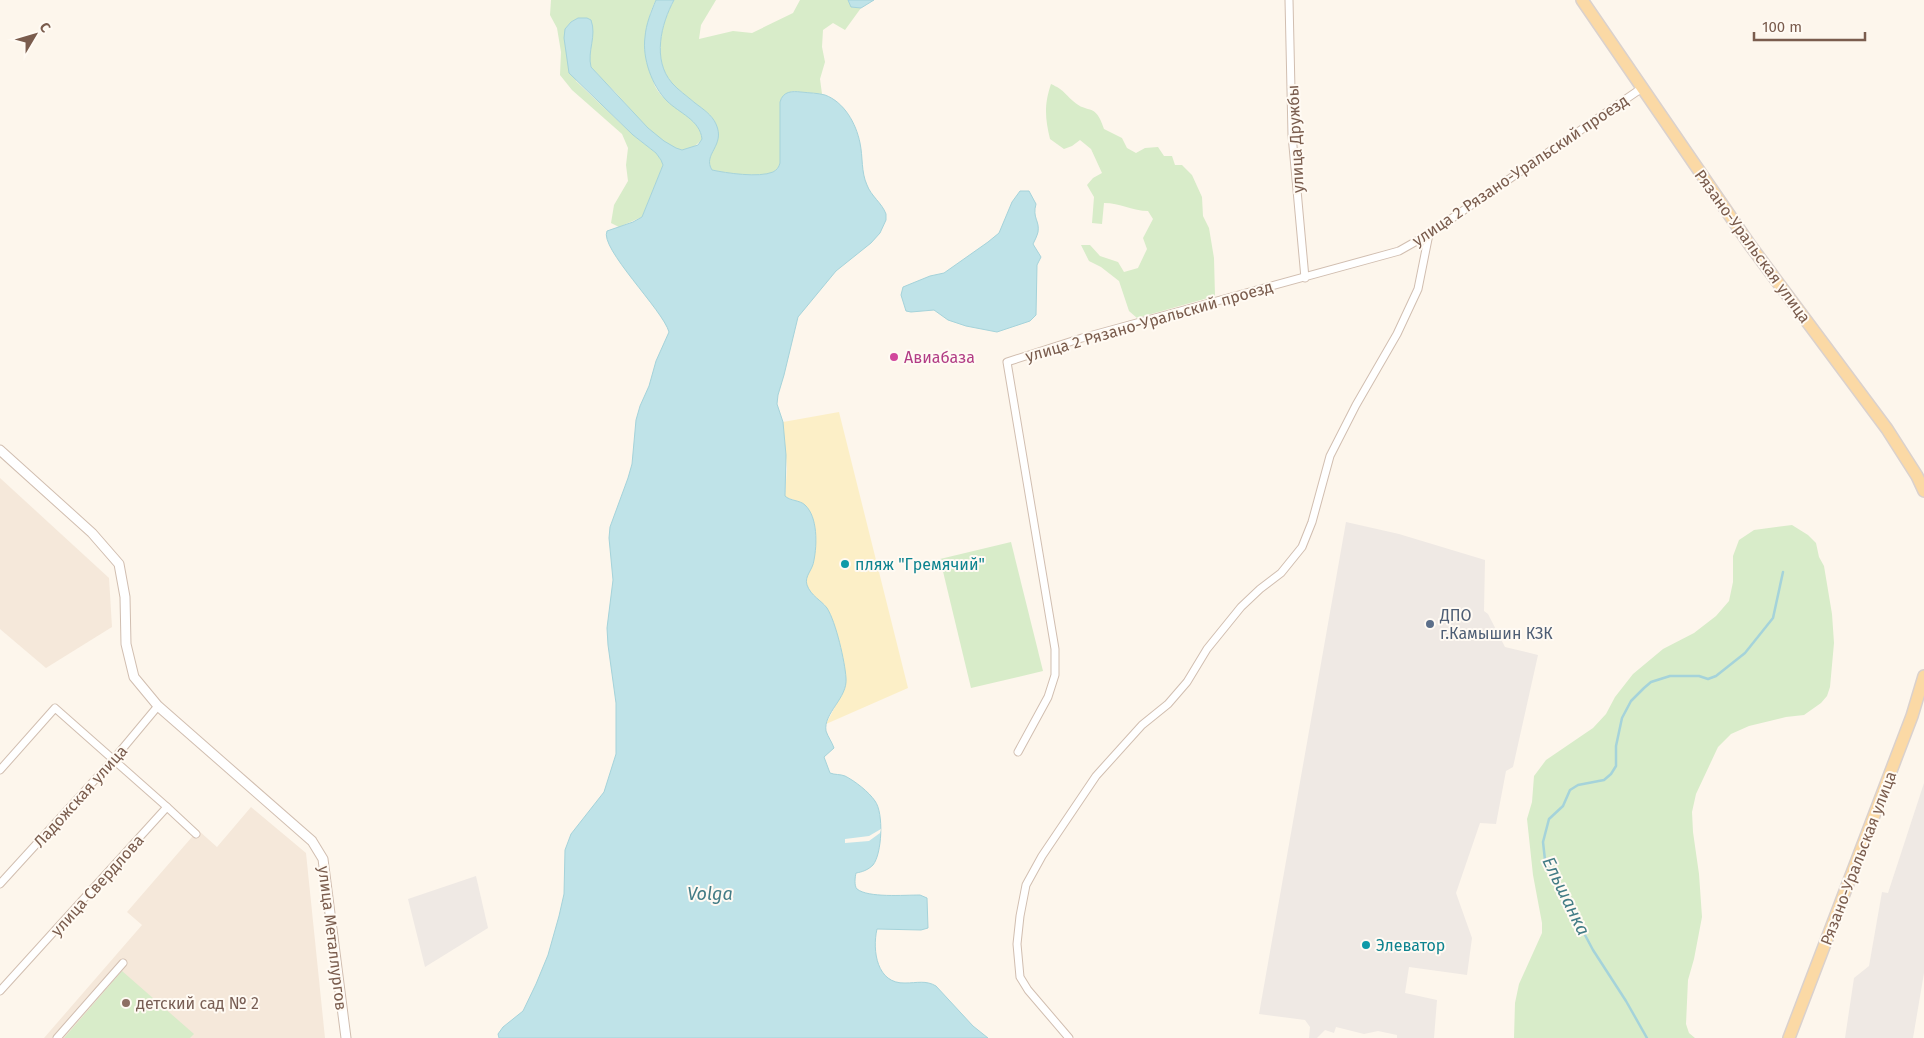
<svg xmlns="http://www.w3.org/2000/svg" width="1924" height="1038" font-family="'Fira Sans',sans-serif">
	<style>
		.residential { fill: #f5e8da }
		.industrial { fill: #efe9e4 }
		.green { fill: #d8ecc9 }
		.sand { fill: #fcefc7 }
		.water { fill: #bfe3e8; stroke: #a5d3da }
		.pier { fill: #fdf6ec }
		.lines { fill: none; stroke-linecap: round; stroke-linejoin: round }
		.stream { stroke: #a5d3da; stroke-width: 2.5 }
		.minor-casing { stroke: #d1beb0; stroke-width: 9 }
		.tertiary-casing { stroke: #d1beb0; stroke-width: 11 }
		.primary-casing { stroke: #dad1cd; stroke-width: 14 }
		.minor { stroke: #fff; stroke-width: 7 }
		.tertiary { stroke: #fff; stroke-width: 9 }
		.primary { stroke: #fbd9a5; stroke-width: 11 }
		.hotel-dot { fill: #d1479c; stroke: #fffaf3; stroke-width: 2 }
		.culture-dot { fill: #0f9aa8; stroke: #fffaf3; stroke-width: 2 }
		.service-dot { fill: #5c6f8a; stroke: #fffaf3; stroke-width: 2 }
		.education-dot { fill: #8d6e63; stroke: #fffaf3; stroke-width: 2 }
		.labels { text-anchor: middle; stroke-width: 4; stroke-linejoin: round; paint-order: stroke }
		.street-label { font-size: 16px; fill: #7a5c4d; stroke: #fffaf3 }
		.hotel-label { font-size: 16px; fill: #b23c85; stroke: #fffaf3; text-anchor: start }
		.culture-label { font-size: 16px; fill: #0d838f; stroke: #fffaf3; text-anchor: start }
		.service-label { font-size: 16px; fill: #4e5e75; stroke: #fffaf3; text-anchor: start }
		.education-label { font-size: 16px; fill: #785e54; stroke: #fffaf3; text-anchor: start }
		.water-label { font-size: 18px; font-style: italic; fill: #437c86; stroke: #fffaf3 }
	</style>
	<rect width="100%" height="100%" fill="#fdf6ec"/>
	<g class="residential">
		<path d="M0 478 109 578 112 627 46 668 0 629Z"/>
		<path d="M251 807 306 853 325 1038H44L142 925 127 912 198 830 217 847Z"/>
	</g>
	<g class="industrial">
		<path d="M1346 522 1399 534 1485 560 1484 611 1488 614 1505 647 1538 655 1513 767 1506 771 1496 824 1480 823 1456 893 1472 938 1467 975 1409 967 1405 993 1437 1000 1434 1038H1397V1035L1378 1031 1364 1034 1336 1027 1334 1033 1325 1030 1317 1038H1309L1310 1027 1305 1020 1259 1014Z"/>
		<path d="M1924 783V973L1913 1038H1845L1854 978 1869 966 1882 892 1888 893Z"/>
		<path d="M476 876 488 928 425 967 408 899Z"/>
	</g>
	<g class="green">
		<path d="M551 0H656C654 4 651 10 650 14 647 27 650 78 656 88 667 108 699 114 702 139 697 145 691 150 682 150 662 149 629 107 615 92 607 84 599 76 591 67L589 58 591 51 578 18 571 22 565 29 576 81 633 135 656 153 661 160 663 165 642 217 619 227 611 223 614 205 628 181 626 165 628 148 622 134 572 90 560 75 561 52 557 28 550 15Z"/>
		<path d="M674 0H716L701 25 699 39 733 31 752 33 793 13 800 0H848L852 7 861 8 845 30 833 23 823 30 822 47 825 62 820 79 822 94 792 91 780 102V163C779 167 777 170 773 172 759 178 726 173 712 170 702 154 725 144 716 124 712 115 703 109 695 103 687 96 678 90 672 83 652 60 661 24 674 0Z"/>
		<path d="M1051 84C1064 90 1064 93 1073 101 1088 115 1095 101 1104 129L1122 138 1127 148 1136 153 1145 148 1158 147 1164 156H1172L1175 165H1182L1192 175 1202 197 1203 216 1209 228 1214 258 1215 296 1137 318 1129 311 1119 281 1101 267 1089 261 1081 245H1090L1100 256 1118 262 1124 272 1138 268 1147 249 1143 238 1153 219 1148 211C1133 211 1120 203 1104 203L1102 224 1092 223 1094 197 1087 185 1093 178 1102 173 1091 149 1080 140 1072 146 1064 149 1050 139C1045 118 1044 105 1051 84Z"/>
		<path d="M1792 525 1808 535 1816 543 1819 557 1824 566 1832 614 1834 643 1830 687 1827 696 1821 703 1804 715 1786 717 1749 726 1731 734 1718 747 1696 794 1692 812 1693 832 1699 874 1702 917 1694 959 1688 980 1686 1024 1689 1033 1695 1038H1514L1515 1003 1519 984 1542 933V923L1533 875 1527 819 1532 802 1534 776 1546 760 1593 728 1606 714 1615 697 1633 674 1663 649 1694 633 1716 616 1729 601 1733 582V556L1739 540 1754 530Z"/>
		<path d="M1011 542 1043 671 971 688 940 559Z"/>
		<path d="M122 971 194 1034 190 1038H64Z"/>
	</g>
	<path class="sand" d="M839 412 908 688 826 724 845 688 825 605C818 599 808 592 806 582 806 574 813 568 814 560 819 534 817 504 787 498L785 496 787 469 783 422Z"/>
	<g class="water">
		<path d="M656 0H674C661 24 652 60 672 83 678 90 687 96 695 103 703 109 712 115 716 124 726 146 702 154 712 170 726 173 759 178 773 172 777 170 779 167 780 163V102C783 91 792 91 801 92 809 93 818 93 825 95 844 102 856 123 860 143 863 157 861 172 867 185 871 196 882 203 886 214V220L880 233 871 243 836 271 798 317 784 375 778 395 777 404 783 422 786 455 785 496C790 501 800 500 805 505 818 517 817 545 814 560 813 570 804 576 807 585 811 596 821 600 827 608 836 622 845 662 846 678 848 698 823 713 826 731 828 737 832 742 834 748L824 757 830 773C835 775 840 774 845 776 855 781 869 792 875 801 884 813 882 854 873 865 868 870 862 872 856 873 855 877 854 886 857 889 868 898 904 895 920 895L927 898 928 928 921 930 877 929C872 951 877 984 905 983 917 983 926 980 936 986L973 1026 988 1038H499L498 1034 503 1027 523 1011 536 984 548 955 559 916 564 894 565 850 571 834 604 792 616 754V703L608 645 607 628 613 580 609 538 610 527 628 478 632 464 636 420 640 406 649 386 656 361 669 332C663 310 599 248 607 231L633 222 642 217 663 165 661 160 656 153 633 135 569 73 564 38 565 29 571 22 578 18H587L591 20C597 36 587 51 591 67L648 128 664 141 676 148 682 150 698 145 702 139C700 120 679 113 667 101 652 86 642 58 645 37 646 24 651 12 656 0Z"/>
		<path d="M848 0H874L861 8 851 7Z"/>
		<path d="M1020 191H1029L1036 204C1032 218 1040 221 1038 232 1037 236 1035 240 1033 244L1041 257 1037 265 1036 315 1030 321 997 332 966 326 948 320 934 310 911 312 906 311 901 295 903 287 930 276 944 273 988 242 999 233 1012 202Z"/>
	</g>
	<path class="pier" d="M881 829 880 833 869 841 845 843V839L869 836Z"/>
	<g class="lines">
		<path class="stream" d="M1647 1038 1626 1001 1593 950 1545 860 1543 842 1549 819 1563 806 1570 790 1578 785 1604 780 1611 774 1616 766V746L1622 718 1631 701 1644 688 1651 682 1670 676H1699L1708 679 1716 676 1745 653 1773 618 1783 572"/>
		<defs>
			<g id="minor">
				<path d="M1289 0 1292 135 1305 278"/>
				<path d="M1018 752 1048 697 1055 675V649L1007 362 1082 338 1399 251 1429 234 1642 88"/>
				<path d="M0 770 55 708 167 807"/>
				<path d="M0 884 113 760 158 706"/>
				<path d="M0 991 167 807 196 834"/>
				<path d="M57 1038 123 963"/>
				<path d="M1069 1038 1028 990 1020 977 1017 944 1020 916 1026 885 1042 856 1096 776 1142 725 1168 704 1187 682 1207 649 1241 607 1260 589 1281 573 1302 547 1312 522 1330 456 1356 405 1397 334 1418 289 1429 234"/>
			</g>
			<path id="tertiary" d="M0 450 92 533 119 564 125 597 126 644 134 677 158 706 312 841 323 859 346 1038"/>
			<g id="primary">
				<path d="M1582 0 1750 245 1887 429 1917 476 1924 491"/>
				<path d="M1789 1038 1912 716 1924 676"/>
			</g>
		</defs>
		<use href="#minor" class="minor-casing"/>
		<use href="#tertiary" class="tertiary-casing"/>
		<use href="#primary" class="primary-casing"/>
		<use href="#minor" class="minor"/>
		<use href="#tertiary" class="tertiary"/>
		<use href="#primary" class="primary"/>
	</g>
	<circle class="hotel-dot" cx="894" cy="357" r="5"/>
	<g class="culture-dot">
		<circle cx="845" cy="564" r="5"/>
		<circle cx="1366" cy="945" r="5"/>
	</g>
	<circle class="service-dot" cx="1430" cy="624" r="5"/>
	<circle class="education-dot" cx="126" cy="1003" r="5"/>
	<g class="labels">
		<g class="street-label">
			<text transform="translate(1295 139) rotate(-93)" y="6">улица Дружбы</text>
			<text transform="translate(1520 170) rotate(-34)" y="6">улица 2 Рязано-Уральский проезд</text>
			<text transform="translate(1753 246) rotate(54)" y="6">Рязано-Уральская улица</text>
			<text transform="translate(1149 321) rotate(-16)" y="6">улица 2 Рязано-Уральский проезд</text>
			<text transform="translate(80 796) rotate(-48)" y="6">Ладожская улица</text>
			<text transform="translate(1858 858) rotate(-69)" y="6">Рязано-Уральская улица</text>
			<text transform="translate(97 885) rotate(-48)" y="6">улица Свердлова</text>
			<text transform="translate(333 938) rotate(83)" y="6">улица Металлургов</text>
		</g>
		<g class="hotel-label">
			<text x="904" y="363">Авиабаза</text>
		</g>
		<g class="culture-label">
			<text x="855" y="570">пляж "Гремячий"</text>
			<text x="1376" y="951">Элеватор</text>
		</g>
		<g class="service-label">
			<text x="1440" y="621">ДПО<tspan x="1440" dy="18">г.Камышин КЗК</tspan></text>
		</g>
		<g class="education-label">
			<text x="136" y="1009">детский сад № 2</text>
		</g>
		<g class="water-label">
			<text x="710" y="900">Volga</text>
			<text transform="translate(1566 896) rotate(64)" y="6">Ельшанка</text>
		</g>
	</g>
	<g transform="translate(35 35) rotate(52)" stroke="#fffaf3" stroke-width="4" paint-order="stroke">
	<path d="M0-4L9 19L0 12L-9 19Z" fill="#7a5c4d"/>
	<text y="-8" font-size="14" font-weight="bold" text-anchor="middle" fill="#7a5c4d">С</text>
	</g>
	<path d="M1754 32v8h111v-8" fill="none" stroke="#7a5c4d" stroke-width="2.5"/>
	<text x="1762" y="32" font-size="15" fill="#7a5c4d" stroke="#fffaf3" stroke-width="4" paint-order="stroke">100 m</text>
</svg>
